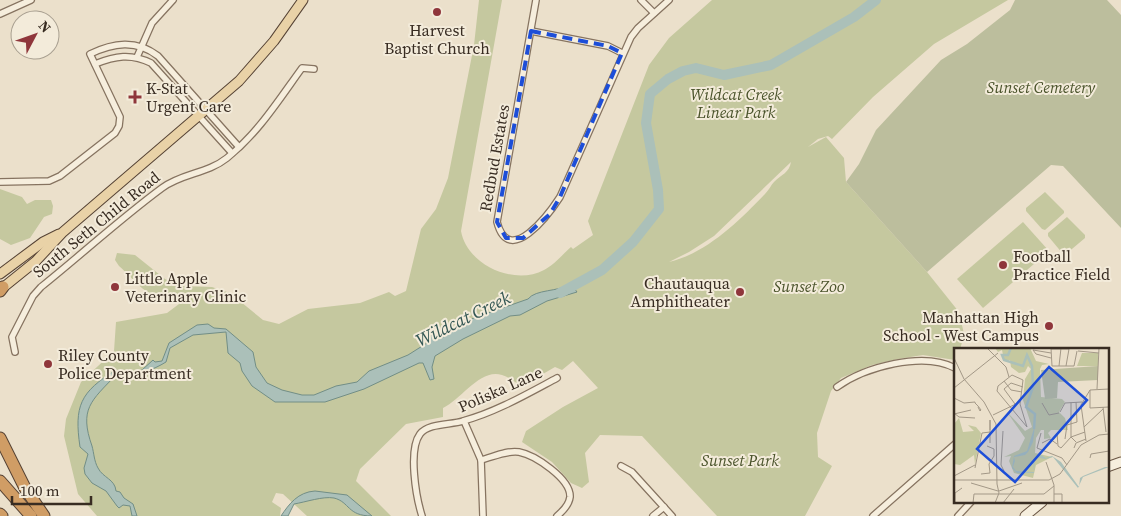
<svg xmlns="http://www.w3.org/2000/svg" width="1121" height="516" font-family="'Source Serif 4',serif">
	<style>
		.green { fill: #c5c89f; fill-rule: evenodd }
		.cemetery { fill: #bcbe9d }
		.water { fill: #abc0b9; stroke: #728e86 }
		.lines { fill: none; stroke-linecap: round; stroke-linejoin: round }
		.river { stroke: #abc0b9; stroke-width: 10 }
		.street-casing { stroke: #867360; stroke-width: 8 }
		.secondary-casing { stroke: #685443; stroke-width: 11 }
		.primary-casing { stroke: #554234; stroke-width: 11 }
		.highway-casing { stroke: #554234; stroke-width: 13 }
		.street { stroke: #f6eedd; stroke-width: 5.5 }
		.secondary { stroke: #f6eedd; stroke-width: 9 }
		.primary { stroke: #e9d2a7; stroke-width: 9 }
		.highway { stroke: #d09d65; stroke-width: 11 }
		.marked { fill: none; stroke: #1d4ed8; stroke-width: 4; stroke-dasharray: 10 6; stroke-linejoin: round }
		.poi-dot { fill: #8f363b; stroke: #f3ebda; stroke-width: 2 }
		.labels { text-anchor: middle; stroke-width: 4; stroke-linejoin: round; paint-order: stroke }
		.poi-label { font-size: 16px; fill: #382c22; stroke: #f3ebda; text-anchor: start }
		.park-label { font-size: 16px; font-style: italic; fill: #4a532b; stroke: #f3ebda }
		.street-label { font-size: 16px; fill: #382c22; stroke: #f3ebda }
		.water-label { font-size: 18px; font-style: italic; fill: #335653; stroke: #f3ebda }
		.inset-river { fill: none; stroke: #abc0b9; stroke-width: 2.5 }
		.inset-road { fill: none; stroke: #a39887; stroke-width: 1 }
		.view { fill: #1d4ed8; fill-opacity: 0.15; stroke: #1d4ed8; stroke-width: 2.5 }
		.inset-edge { fill: none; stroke: #382c22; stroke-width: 2.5 }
	</style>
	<rect width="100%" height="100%" fill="#ebe0cb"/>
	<g class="green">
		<path d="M479 0H502L461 231C467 265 514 286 544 270 554 265 563 254 571 247L573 249 593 235 588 221 649 65 669 38 712 0H1008L934 44 873 97 832 139 828 136 818 139 808 147 826 137 844 158 846 182 927 272 959 312 964 334 960 350H955V360L923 355 898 359 872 365 841 378 831 391 817 433 818 457 832 466 805 516H717L642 436 600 435 585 453 589 482 582 488 571 483 552 462 522 442 526 431 563 407 598 388 573 361 562 370 555 367 522 386C516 383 509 377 502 375 480 368 462 399 443 408V417L406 424 360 469 356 481 391 516H307L283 494 276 493 272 502 281 508 280 516H97L78 494 64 436 66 419 81 382 114 351 116 322 167 313 179 304 176 298C148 301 139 284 119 266L115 260 117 253 135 255 165 279 179 286 212 287 230 293 263 320 279 324 308 309 360 303 389 292 395 296 406 291 421 229 436 209 448 178 474 45ZM791 162C789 173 782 174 774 182 771 185 769 190 765 194 739 221 707 253 669 262L689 252 714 236Z"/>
		<path d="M0 189 22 197 27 204 35 200H51L53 206 52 214 44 217 30 238 11 245 0 239Z"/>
		<path d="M1045 192 1064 211V213L1045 230 1042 229 1026 211V208Z"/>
		<path d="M1067 217 1085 235V238L1066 254H1063L1048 236V233Z"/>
		<path d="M1023 222 1049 251 983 308 957 279Z"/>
	</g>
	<path class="cemetery" d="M1015 0H1107L1121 15V228L1063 166 1051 165 927 272 846 182 859 164 876 130 941 60 967 44 1010 10Z"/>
	<g class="water">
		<path d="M571 284 577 292 547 301 520 315 510 316 463 339 435 356 432 367 434 379 430 380 423 363H419L364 389 325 402H275L252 386 242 371 240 363 228 353 226 332 193 335 170 348 166 362C153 370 138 375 123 377L119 374 116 375C91 401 79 409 92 446 94 453 94 461 98 468 103 478 115 479 116 491L120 492 124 498 133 504 137 516H132L130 506 123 505 119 508 117 506 106 491 92 483 85 474 84 468 88 454 80 447C74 406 80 392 116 370L123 373 130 370 134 373 142 370 153 360 155 362 162 361 169 343 197 325 208 324 214 328 226 329 253 352 256 367 267 383 282 390 302 395H314L336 386 357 382 369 371 408 355 427 343 433 332 439 338 443 337 471 319 528 299C536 289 558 292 571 284Z"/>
		<path d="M315 491 347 495 372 516C347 516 350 502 334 498 323 496 306 502 294 504L288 516H281C289 504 298 492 315 491Z"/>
	</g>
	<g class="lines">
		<path class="river" d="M560 293 602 270 633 242 659 209 658 190 646 123 650 94 668 79 683 71 696 68 724 75 771 65 854 17 876 0"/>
		<defs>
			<g id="street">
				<path d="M536 0 497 222C509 268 549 214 560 197L631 37 638 28 669 0"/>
				<path d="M641 0 654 13"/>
				<path d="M0 14 31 0"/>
				<path d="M531 31 608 46 622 53"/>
				<path d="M137 57 152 23 173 0"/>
				<path d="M95 64C115 56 131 53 151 63L232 153"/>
				<path d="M0 182 49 181 60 176 115 133 119 126 120 117 90 54C113 43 136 39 158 56L239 147"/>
				<path d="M15 352 12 337 33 296 41 287C81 255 120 219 162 188 182 173 207 174 227 158 259 132 278 101 302 68L314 69"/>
				<path d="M837 387C865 367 923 351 955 368"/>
				<path d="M464 421 481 460 483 516"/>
				<path d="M481 460C493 457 507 450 519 452 535 455 571 479 570 497 569 505 563 511 557 516"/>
				<path d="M621 466 632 472 672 516"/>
				<path d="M422 516C416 497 408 450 420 434 428 423 451 425 463 421 496 412 527 394 557 378"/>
				<path d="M653 516 664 507"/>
				<path d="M873 516 955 444"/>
				<path d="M958 516 971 502"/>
			</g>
			<g id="secondary">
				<path d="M1107 467 1121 462"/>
				<path d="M1025 516 1042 502"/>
			</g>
			<g id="primary">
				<path d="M0 274 43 242 59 234"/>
				<path d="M0 290 36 261 63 232 239 81 274 41 303 0"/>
			</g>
			<g id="highway">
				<path d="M0 291 3 287"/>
				<path d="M0 438 25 488 44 516"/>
				<path d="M0 481 31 516"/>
				<path d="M0 514 2 516"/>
			</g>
		</defs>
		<use href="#street" class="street-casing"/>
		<use href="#secondary" class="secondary-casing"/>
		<use href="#primary" class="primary-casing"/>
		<use href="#highway" class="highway-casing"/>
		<use href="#street" class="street"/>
		<use href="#secondary" class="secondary"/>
		<use href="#primary" class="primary"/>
		<use href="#highway" class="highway"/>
	</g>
	<path class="marked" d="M531 31 608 46 622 53 560 197 550 214 523 238H506L497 222Z"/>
	<g class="poi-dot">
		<circle cx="437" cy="12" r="5"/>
		<path d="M132.5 89.5h5v5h5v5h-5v5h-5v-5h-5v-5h5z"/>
		<circle cx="1003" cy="265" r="5"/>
		<circle cx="115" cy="287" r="5"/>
		<circle cx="740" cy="292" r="5"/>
		<circle cx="1049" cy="326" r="5"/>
		<circle cx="48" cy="364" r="5"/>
	</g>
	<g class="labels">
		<g class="poi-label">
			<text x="437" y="36" text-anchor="middle">Harvest<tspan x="437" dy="18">Baptist Church</tspan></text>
			<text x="146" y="94">K-Stat<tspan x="146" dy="18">Urgent Care</tspan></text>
			<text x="1013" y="262">Football<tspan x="1013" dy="18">Practice Field</tspan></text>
			<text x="125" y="284">Little Apple<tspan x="125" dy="18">Veterinary Clinic</tspan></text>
			<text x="730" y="289" text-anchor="end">Chautauqua<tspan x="730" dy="18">Amphitheater</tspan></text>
			<text x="1039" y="323" text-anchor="end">Manhattan High<tspan x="1039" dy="18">School - West Campus</tspan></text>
			<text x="58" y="361">Riley County<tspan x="58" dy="18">Police Department</tspan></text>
		</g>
		<g class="park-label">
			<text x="1041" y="93">Sunset Cemetery</text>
			<text x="736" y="100">Wildcat Creek<tspan x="736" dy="18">Linear Park</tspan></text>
			<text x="809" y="292">Sunset Zoo</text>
			<text x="740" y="466">Sunset Park</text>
		</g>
		<g class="street-label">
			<text transform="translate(494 158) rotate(-80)" y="6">Redbud Estates</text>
			<text transform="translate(96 224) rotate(-39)" y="6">South Seth Child Road</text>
			<text transform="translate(500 389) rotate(-24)" y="6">Poliska Lane</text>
		</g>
		<g class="water-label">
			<text transform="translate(463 319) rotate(-26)" y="6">Wildcat Creek</text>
		</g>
	</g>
	<g transform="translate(954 348)">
		<rect width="155" height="155" fill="#ebe0cb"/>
		<path d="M41 0H76L82 13 95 16 88 17 86 21 87 49 108 51 111 54 105 64 111 70 114 82H97L94 85 97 90 90 91V82H87L82 90 81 105 98 109 82 117 79 130 60 125 55 113 57 108 50 109 65 102 71 90 53 64 71 83 78 79 69 52 71 31 77 21 74 18 71 24 65 25 57 19 56 12H50L48 2 44 4ZM128 5H144V18H123ZM5 70 9 84 20 83 14 77 22 79 27 85 21 116 20 107 6 117 0 116V76Z" fill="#c5c89f"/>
		<path d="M144 18V32L104 34 103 50 91 51 87 22Z" fill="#bcbe9d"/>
		<path d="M81 77 79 94 74 104 71 107 60 109 61 113 59 119 62 123 80 124 79 112 81 109 87 107 92 110 98 108 107 114 125 139 126 130 129 128 151 119H155L129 129 124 140 99 109 91 111 81 109 80 125H63L58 120 60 108 73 103Z" fill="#abc0b9"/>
		<path class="inset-river" d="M57 0 54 7H48L50 12 69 18 73 7 78 18 79 39 72 59 81 66 80 81"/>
		<path class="inset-road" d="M33 0 52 19 55 29M97 0 98 18H120L123 3M97 1H115M124 3 145 5M0 10 10 31 30 54 42 76 43 136M97 10 82 6 79 2 97 5M105 18 107 0M112 18 115 1M58 27 69 32 66 56 73 79 43 43 44 38ZM50 33 57 42 68 44M0 40 44 5M143 41 145 0M136 42V60L155 59M136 42 155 41M0 50 10 55 21 54V55L24 58 27 62 26 63 24 59M117 54V89L122 94M88 55 95 67 105 65M61 56 50 41 57 35 69 39M149 59 152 84M106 64 111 55 128 54M0 65 5 69 21 70M0 66 17 62M39 67 66 54M130 79 149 61M36 82V72V95M49 83 47 117 50 123M87 85 83 100 108 110 113 117M103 85 104 98 107 100 117 89 131 84M111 91 113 77 123 74 122 54M132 93 127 57 136 42M88 95 96 91 103 96M120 100 122 95 132 91M136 110 137 106 155 103M92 114 100 137V155M21 120 28 85 36 84M27 126 36 125 35 116 40 108V101L33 98M0 128 21 117M0 132H95L106 126 127 97 145 87 155 86M17 135 44 143M45 143 68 135M100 146H108V155M1 155V145L8 140M19 155 20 146H90L100 138M41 155 45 145 43 136M49 155 60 141"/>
		<path class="view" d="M95 19 133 52 61 134 23 101Z"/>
		<rect width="155" height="155" class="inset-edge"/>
	</g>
	<g transform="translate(35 35) rotate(49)"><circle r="24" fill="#f3ebda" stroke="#a89f90"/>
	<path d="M0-4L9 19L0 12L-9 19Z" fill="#8f363b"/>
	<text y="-8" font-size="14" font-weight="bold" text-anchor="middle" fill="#382c22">N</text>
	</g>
	<path d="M12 496v8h79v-8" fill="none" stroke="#382c22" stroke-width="2.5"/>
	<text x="20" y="496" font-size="15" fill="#382c22" stroke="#f3ebda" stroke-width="4" paint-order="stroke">100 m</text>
</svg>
